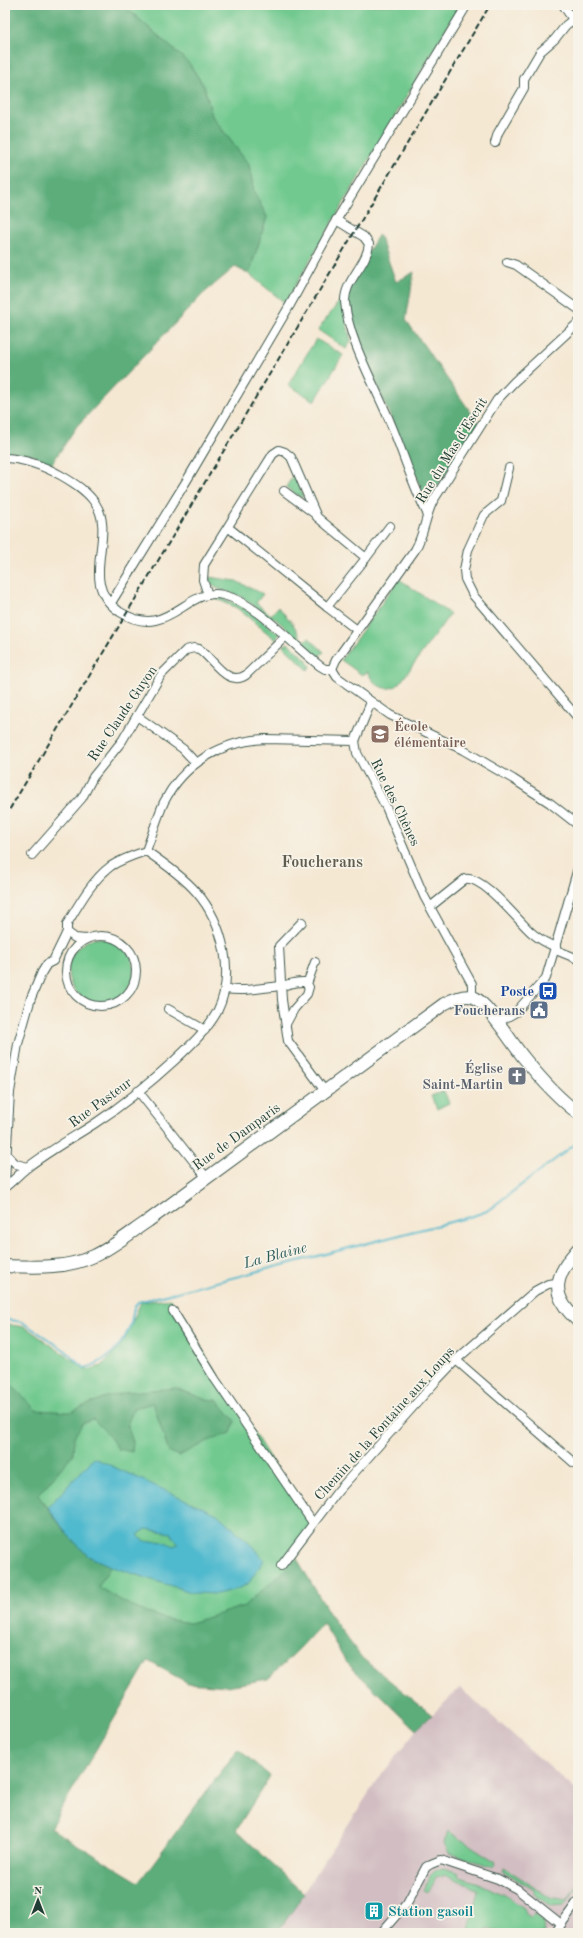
<svg xmlns="http://www.w3.org/2000/svg" width="583" height="1938" font-family="'Old Standard TT',serif">
	<style>
		.industrial { fill: #d2bec2 }
		.green { fill: #71c98f; stroke: #488362 }
		.forest { fill: #5cad7a; stroke: #3e7557 }
		.water { fill: #50b9ce; stroke: #387b81; fill-rule: evenodd }
		.lines { fill: none; stroke-linecap: round; stroke-linejoin: round }
		.stream { stroke: #50b9ce; stroke-width: 2 }
		.street-casing { stroke: #3f574c; stroke-width: 10 }
		.secondary-casing { stroke: #3f574c; stroke-width: 14 }
		.street { stroke: #fff; stroke-width: 8 }
		.secondary { stroke: #fff; stroke-width: 12 }
		.rail { stroke: #1f3d34; stroke-width: 2; stroke-dasharray: 6 3; stroke-linecap: butt }
		.labels { text-anchor: middle; stroke-width: 3.5; stroke-linejoin: round; paint-order: stroke }
		.street-label { font-size: 14px; fill: #1f3d34; stroke: #f7f3e8 }
		.education-label { font-size: 14px; font-weight: bold; fill: #785e54; stroke: #f7f3e8; text-anchor: start }
		.transit-label { font-size: 14px; font-weight: bold; fill: #164399; stroke: #f7f3e8; text-anchor: end }
		.service-label { font-size: 14px; font-weight: bold; fill: #4e5e75; stroke: #f7f3e8; text-anchor: end }
		.worship-label { font-size: 14px; font-weight: bold; fill: #5b616d; stroke: #f7f3e8; text-anchor: end }
		.culture-label { font-size: 14px; font-weight: bold; fill: #0d838f; stroke: #f7f3e8; text-anchor: start }
		.water-label { font-size: 15px; font-style: italic; fill: #2b5c5a; stroke: #f7f3e8 }
		.quarter-label { font-size: 16px; font-weight: bold; fill: #5f5d4d; stroke: #f7f3e8 }
	</style>
	<rect width="100%" height="100%" fill="#f7f3e8"/>
	<filter id="ink" filterUnits="userSpaceOnUse"><feTurbulence type="fractalNoise" baseFrequency=".025" numOctaves="2"/><feDisplacementMap in="SourceGraphic" scale="8" xChannelSelector="R" yChannelSelector="G"/><feConvolveMatrix kernelMatrix="1 2 1 2 8 2 1 2 1" color-interpolation-filters="sRGB"/></filter>
	<filter id="wash" filterUnits="userSpaceOnUse"><feTurbulence type="fractalNoise" baseFrequency=".012" numOctaves="4" result="noise"/><feDisplacementMap in="SourceGraphic" scale="16" xChannelSelector="R" yChannelSelector="G"/><feGaussianBlur stdDeviation="0.9" result="paint"/><feColorMatrix in="noise" values="0 0 0 0 0 0 0 0 0 0 0 0 0 0 0 0 0 1.4 0 .05"/><feComposite in="paint" operator="in"/></filter>
	<g filter="url(#wash)">
		<rect width="100%" height="100%" fill="#f5e8d3"/>
		<path class="industrial" d="M460 1688 578 1792V1933H277L374 1785 416 1730Z"/>
		<g class="green">
			<path d="M123 5H460L285 303 249 274 267 217 254 192 249 165 212 116 204 86 188 62Z"/>
			<path d="M341 299 351 341 346 349 318 330Z"/>
			<path d="M316 339 343 355 315 401 288 385Z"/>
			<path d="M294 474 303 496 301 498 286 487Z"/>
			<path d="M208 577 236 581 263 594 256 603 271 615 278 607 293 624 303 642 309 638 324 652 319 656H314L300 644V640L273 617H269L242 597 216 588 211 583Z"/>
			<path d="M399 579 450 614 400 683C388 694 373 686 368 672L362 675 341 660Z"/>
			<path d="M218 597C245 605 258 617 279 634L276 640 237 608 217 599Z"/>
			<path d="M288 643 308 661 307 663 311 666 308 670 283 646Z"/>
			<circle cx="101" cy="971" r="33"/>
			<path d="M444 1091 449 1103 437 1109 431 1096Z"/>
			<path d="M171 1299 315 1531 269 1594 236 1619 180 1631 5 1557V1324L25 1327 87 1370 102 1366 124 1341 141 1302Z"/>
			<path d="M448 1831 496 1862 494 1867 449 1853 444 1843Z"/>
			<path d="M504 1867 549 1897 567 1900 578 1885V1888L564 1905 551 1906 534 1894V1890L503 1871Z"/>
			<path d="M444 1868 459 1873 458 1876 481 1884 508 1897 524 1908 527 1915 531 1917 535 1913 544 1922 545 1933H507L487 1928 486 1933H468L478 1891 469 1885 446 1875 436 1878 427 1892 423 1890C428 1880 431 1869 444 1868Z"/>
		</g>
		<g class="forest">
			<path d="M5 5H123L188 62 204 86 212 116 249 165 254 192 267 217 249 274 235 267 203 294 77 426 51 465 32 455 5 452Z"/>
			<path d="M379 234 396 282 414 272 406 320 479 424 427 503 362 350 343 293Z"/>
			<path d="M5 1378 36 1410 70 1412 103 1398 128 1392 176 1388 204 1399 217 1400 235 1421 231 1433 208 1441 179 1456 169 1452 153 1403 134 1408 127 1425 133 1442 132 1452 118 1449 106 1432 93 1419 83 1423 74 1437 73 1454 38 1495 67 1534 88 1556 111 1566 98 1587 135 1608 166 1619 190 1623 244 1606 281 1574 296 1557 332 1618 362 1658 432 1715 416 1730 347 1663 323 1623 299 1649 268 1679 227 1686 188 1683 148 1661 50 1828 139 1882 238 1749 270 1776 236 1830 304 1894 277 1933H5Z"/>
		</g>
		<path class="water" d="M94 1458 217 1514 254 1547 264 1560 248 1584 237 1589 217 1594 194 1593 115 1568 88 1556 67 1534 48 1507ZM146 1529 171 1533 178 1544 173 1546C157 1535 149 1549 138 1535Z"/>
		<g class="lines">
			<path class="stream" d="M5 1319 22 1322 66 1351 76 1361 85 1368C106 1363 125 1343 131 1323 133 1315 132 1308 138 1302L470 1217 487 1211 578 1142"/>
		</g>
	</g>
	<g filter="url(#ink)">
		<g class="lines">
			<defs>
				<g id="street">
					<path d="M563 5 578 27"/>
					<path d="M495 143 498 133 524 88V79L540 52 555 39 566 25 574 19"/>
					<path d="M336 220 364 237 369 244C367 265 344 281 345 302 348 340 376 387 390 422 403 452 412 484 427 513"/>
					<path d="M507 262 516 265 578 309"/>
					<path d="M5 458C26 459 44 466 62 476 74 483 87 491 95 503 118 536 76 583 120 612 168 642 186 586 223 595 258 603 292 645 320 666L325 669H332"/>
					<path d="M509 468 501 501 484 515 468 550 464 570 465 579 473 595 578 718"/>
					<path d="M284 491 315 514"/>
					<path d="M366 558 390 526"/>
					<path d="M208 595 203 580 204 565 273 454 279 450 285 452 291 457 317 517 366 558 327 607 229 528"/>
					<path d="M111 603 187 480 290 305 334 224 467 5"/>
					<path d="M327 607 357 630"/>
					<path d="M332 669 336 660 415 550C424 535 425 517 433 501L497 400 514 382 578 323"/>
					<path d="M332 669 337 677 390 715 463 750 513 779 550 803 578 825"/>
					<path d="M137 716 183 749 196 763"/>
					<path d="M355 741 371 702"/>
					<path d="M32 855 82 798 93 777 122 741 161 675 186 650 194 648 199 649C213 658 227 688 246 675L286 636"/>
					<path d="M430 907 465 879C483 875 518 921 532 933 539 939 548 944 556 947"/>
					<path d="M302 922 279 946 282 1000 288 1041 324 1090"/>
					<path d="M67 932 75 938 86 939"/>
					<circle cx="101" cy="971" r="35"/>
					<path d="M556 950 578 959"/>
					<path d="M307 984 315 962"/>
					<path d="M226 989C243 992 263 988 280 986 289 985 295 981 305 982L309 987 307 994 294 1009 286 1024"/>
					<path d="M168 1009 205 1030"/>
					<path d="M497 1023 516 1012 546 978 578 868"/>
					<path d="M138 1091 206 1177"/>
					<path d="M7 1155 16 1164 28 1167"/>
					<path d="M5 1182 10 1092 18 1044 31 998 42 972 47 964 53 961 67 932V924C79 904 92 880 111 866 122 859 134 855 146 851 152 835 157 818 164 802 184 763 222 741 265 739L355 741 357 753 386 807 424 896 472 984V996"/>
					<path d="M5 1187C13 1181 20 1173 28 1167 49 1151 72 1138 94 1124 123 1105 150 1083 175 1060 190 1046 207 1030 217 1012 227 992 228 971 224 950 214 900 186 878 146 851"/>
					<path d="M173 1311 215 1379 313 1523"/>
					<path d="M456 1360 574 1463"/>
					<path d="M281 1566 338 1491 438 1379 456 1360 535 1291 548 1284 557 1283"/>
					<path d="M381 1933 407 1903 426 1867 431 1864 441 1860 498 1879 517 1889 561 1924"/>
					<path d="M555 1933 578 1901"/>
				</g>
				<g id="secondary">
					<path d="M578 1249C554 1276 549 1295 578 1321"/>
					<path d="M5 1266C34 1267 67 1269 94 1256 113 1247 130 1233 148 1221L444 1004C453 999 464 994 473 997 487 1002 513 1045 524 1058 540 1078 558 1098 578 1113"/>
				</g>
			</defs>
			<use href="#street" class="street-casing"/>
			<use href="#secondary" class="secondary-casing"/>
			<use href="#street" class="street"/>
			<use href="#secondary" class="secondary"/>
			<path class="rail" d="M5 817 490 5"/>
		</g>
	</g>
	<defs>
		<symbol id="school-square" viewBox="-11 -11 22 22"><rect x="-9" y="-9" width="18" height="18" rx="4" fill="#8d6e63" stroke="#f7f3e8"/><path d="M0-5L7-2L0 1L-7-2ZM-4 1L0 2.5L4 1V4Q0 6-4 4Z" fill="#fff"/></symbol>
		<symbol id="bus-square" viewBox="-11 -11 22 22"><rect x="-9" y="-9" width="18" height="18" rx="4" fill="#1a4fb4" stroke="#f7f3e8"/><path d="M-5-6H5V4H4V6H2V4H-2V6H-4V4H-5ZM-3.5-4V0h7V-4ZM-3.5 1.2v1.5H-2V1.2ZM2 1.2v1.5H3.5V1.2Z" fill="#fff"/></symbol>
		<symbol id="civic-square" viewBox="-11 -11 22 22"><rect x="-9" y="-9" width="18" height="18" rx="4" fill="#5c6f8a" stroke="#f7f3e8"/><path d="M-.6-6.5H3V-4.5H.6V-3L4-1V1h2V6H-6V1h2V-1L-.6-3ZM-1.2 2.5V6h2.4V2.5Z" fill="#fff"/></symbol>
		<symbol id="church-square" viewBox="-11 -11 22 22"><rect x="-9" y="-9" width="18" height="18" rx="4" fill="#6b7280" stroke="#f7f3e8"/><path d="M-1.2-6h2.4v3.5h3.3v2.4h-3.3V6h-2.4V-.1h-3.3v-2.4h3.3Z" fill="#fff"/></symbol>
		<symbol id="building-square" viewBox="-11 -11 22 22"><rect x="-9" y="-9" width="18" height="18" rx="4" fill="#0f9aa8" stroke="#f7f3e8"/><path d="M-4-6H4V6H1V3H-1V6H-4ZM-2.5-4.3h1.7v1.8h-1.7ZM.8-4.3h1.7v1.8H.8ZM-2.5-1h1.7V.8h-1.7ZM.8-1h1.7V.8H.8Z" fill="#fff"/></symbol>
	</defs>
	<g fill-rule="evenodd">
		<use href="#school-square" x="369" y="723" width="22" height="22"/>
		<use href="#bus-square" x="537" y="980" width="22" height="22"/>
		<use href="#civic-square" x="528" y="999" width="22" height="22"/>
		<use href="#church-square" x="506" y="1065" width="22" height="22"/>
		<use href="#building-square" x="363" y="1900" width="22" height="22"/>
	</g>
	<g class="labels">
		<g class="street-label">
			<text transform="translate(451 450) rotate(-58)" y="5">Rue du Mas d'Escrit</text>
			<text transform="translate(122 713) rotate(-56)" y="5">Rue Claude Guyon</text>
			<text transform="translate(396 802) rotate(64)" y="5">Rue des Chênes</text>
			<text transform="translate(100 1102) rotate(-36)" y="5">Rue Pasteur</text>
			<text transform="translate(236 1136) rotate(-36)" y="5">Rue de Damparis</text>
			<text transform="translate(384 1423) rotate(-48)" y="5">Chemin de la Fontaine aux Loups</text>
		</g>
		<g class="education-label">
			<text x="394" y="731">École<tspan x="394" dy="16">élémentaire</tspan></text>
		</g>
		<g class="transit-label">
			<text x="534" y="996">Poste</text>
		</g>
		<g class="service-label">
			<text x="525" y="1015">Foucherans</text>
		</g>
		<g class="worship-label">
			<text x="503" y="1073">Église<tspan x="503" dy="16">Saint-Martin</tspan></text>
		</g>
		<g class="culture-label">
			<text x="388" y="1916">Station gasoil</text>
		</g>
		<g class="water-label">
			<text transform="translate(275 1255) rotate(-15)" y="5">La Blaine</text>
		</g>
		<g class="quarter-label">
			<text x="322" y="867">Foucherans</text>
		</g>
	</g>
	<rect width="583" height="1938" fill="none" stroke="#f7f3e8" stroke-width="20"/>
	<g transform="translate(38 1900)" stroke="#f7f3e8" stroke-width="3" paint-order="stroke">
	<path d="M0-3L7 15L0 10L-7 15Z" fill="#1f3d34"/>
	<text y="-6" font-size="11" font-weight="bold" text-anchor="middle" fill="#1f3d34">N</text>
	</g>
</svg>
